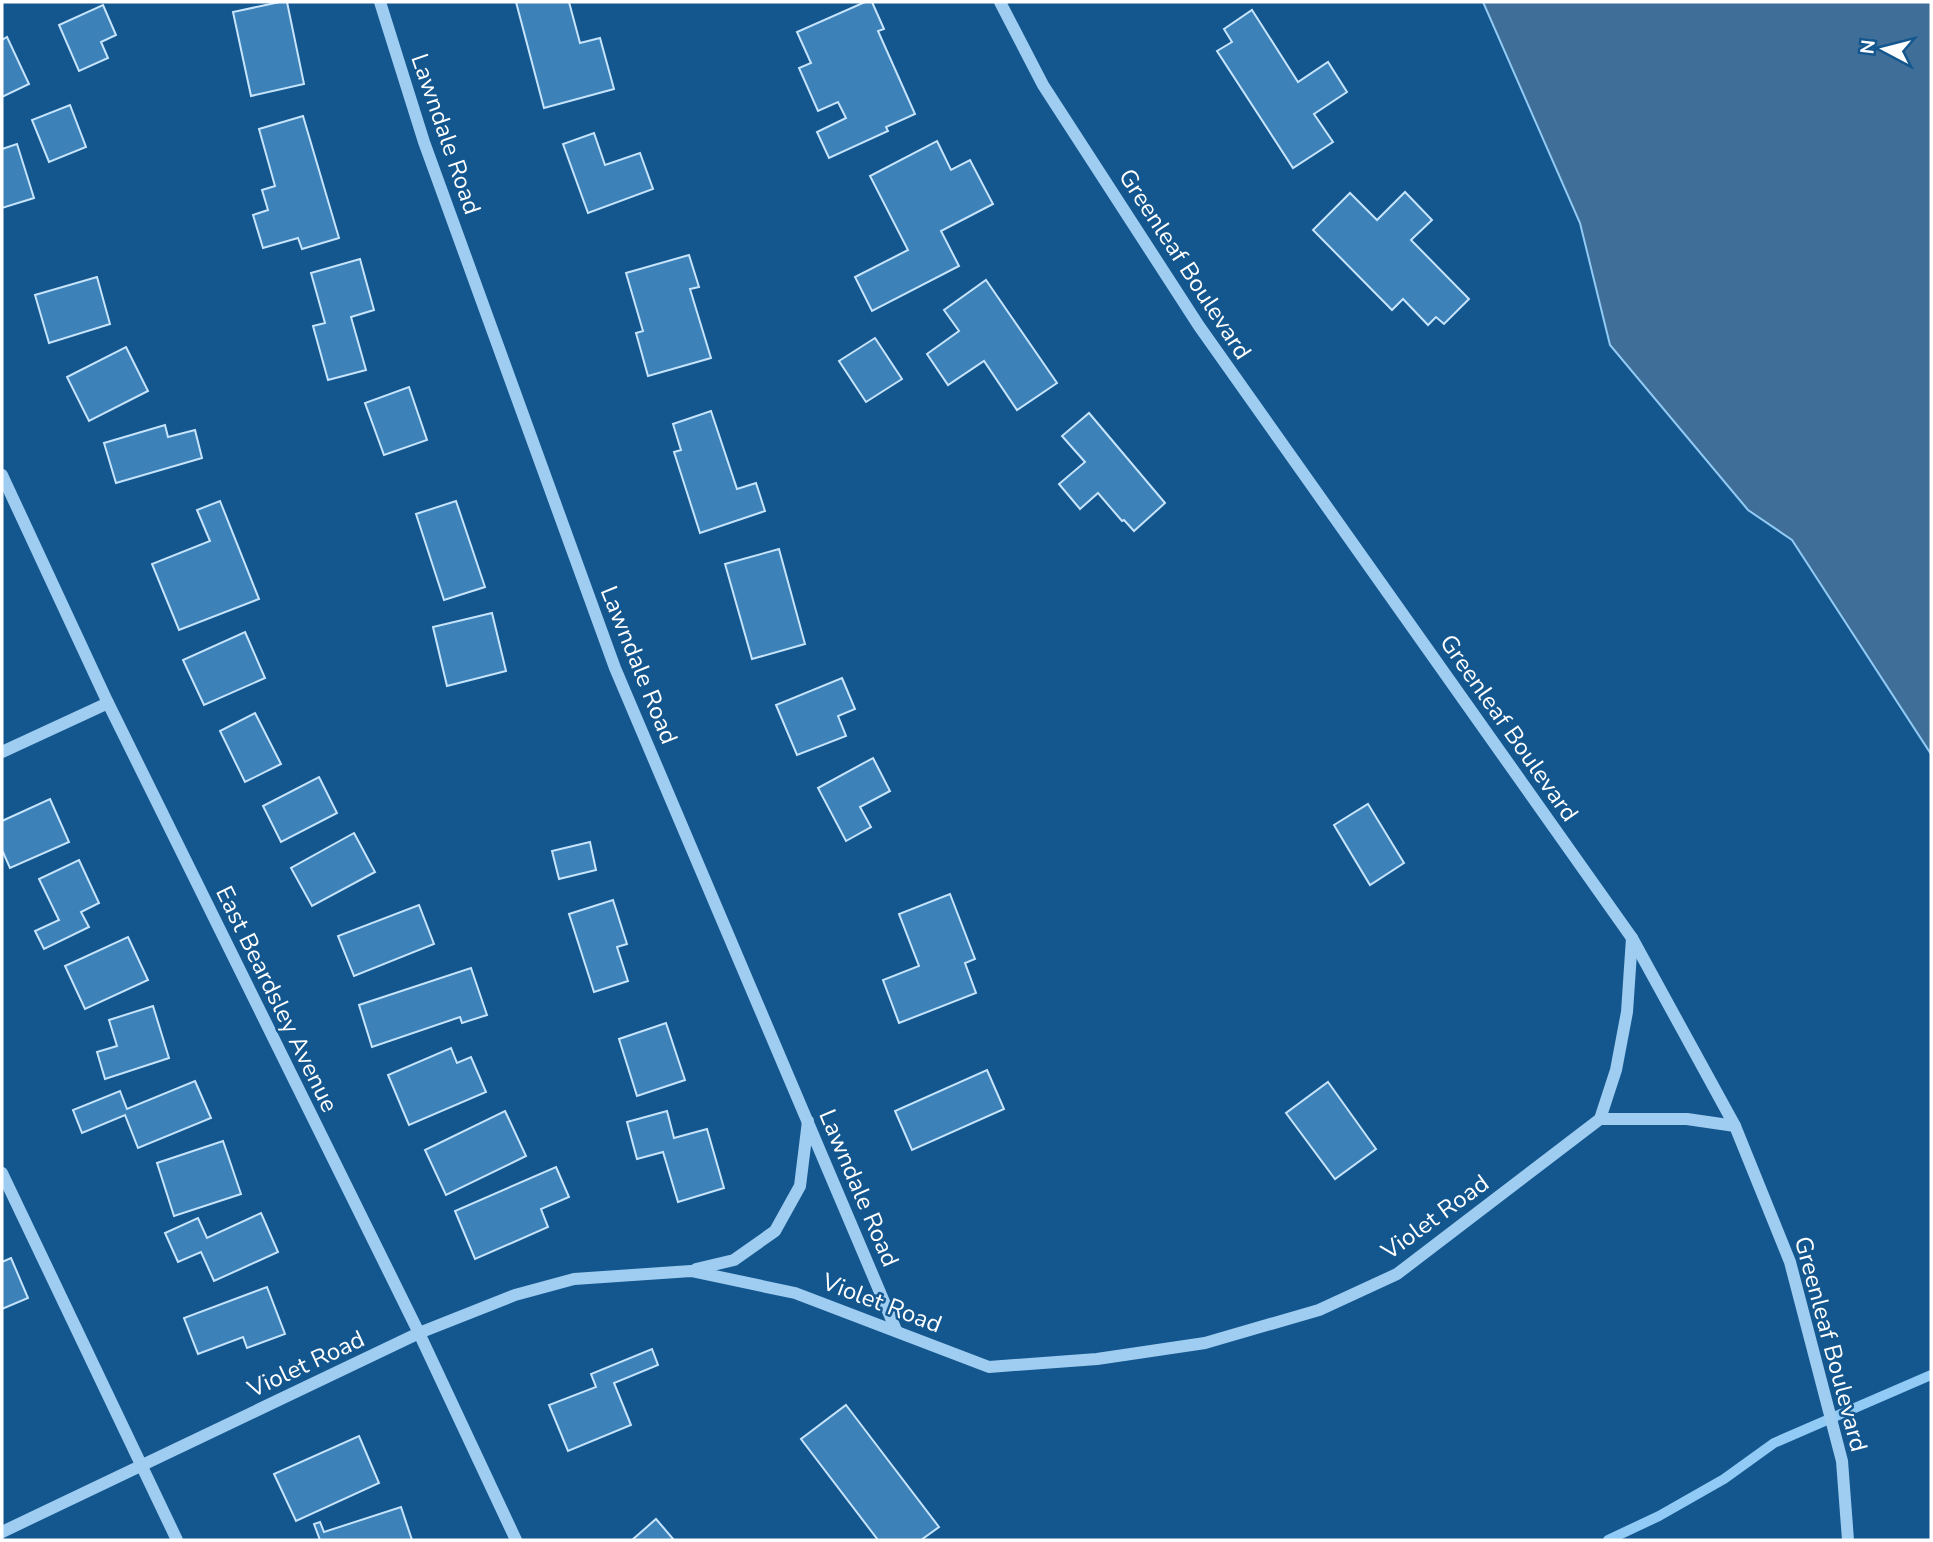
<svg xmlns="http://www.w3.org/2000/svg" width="1933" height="1542" font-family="'Nunito Sans',sans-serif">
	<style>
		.water { fill: #3f6f98; stroke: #91caf4; stroke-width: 2 }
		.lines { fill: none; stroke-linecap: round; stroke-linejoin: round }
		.stream { stroke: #91caf4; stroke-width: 10 }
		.building { fill: #3c81b8; stroke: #c6e4fc; stroke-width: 2 }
		.minor { stroke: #9fcdf1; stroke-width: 12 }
		.labels { text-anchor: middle; stroke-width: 5; stroke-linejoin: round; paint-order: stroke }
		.street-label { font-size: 24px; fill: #fff; stroke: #14578f }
	</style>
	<rect width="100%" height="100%" fill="#14578f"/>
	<path class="water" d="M1483 2H1931V754L1792 540 1748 510 1610 345 1580 223Z"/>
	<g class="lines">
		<path class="stream" d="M1608 1540 1659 1516 1724 1479 1774 1443 1931 1375"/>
	</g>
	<g class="building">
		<path d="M280 2H287L304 84 251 96 233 12Z"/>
		<path d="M516 2H569L580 43 600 38 614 89 544 108Z"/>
		<path d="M865 2H872L884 29 878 31 915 114 886 127 888 131 829 158 817 132 846 118 838 102 818 111 799 68 811 63 797 32Z"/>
		<path d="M103 5 116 35 101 42 108 58 79 71 59 25Z"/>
		<path d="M1252 10 1298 82 1328 62 1347 92 1314 114 1333 142 1293 168 1217 51 1232 42 1224 29Z"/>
		<path d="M7 37 29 84 2 97V40Z"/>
		<path d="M70 105 86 147 49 162 32 120Z"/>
		<path d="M303 116 339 238 302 249 298 238 263 248 253 215 268 210 262 190 275 186 259 129Z"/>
		<path d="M594 133 605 165 640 153 653 189 588 213 563 144Z"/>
		<path d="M937 141 951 170 970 160 993 204 941 231 959 266 872 311 855 277 908 250 870 176Z"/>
		<path d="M17 144 34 198 2 208V149Z"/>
		<path d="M1405 192 1432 220 1411 240 1469 299 1444 324 1436 317 1428 325 1403 299 1392 310 1313 230 1350 193 1377 220Z"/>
		<path d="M689 255 699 287 690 289 711 358 648 376 636 333 643 331 626 273Z"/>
		<path d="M360 259 374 310 351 317 366 370 328 380 313 326 325 323 311 273Z"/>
		<path d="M97 277 110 324 49 343 35 295Z"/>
		<path d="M986 280 1057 383 1017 410 984 361 948 385 927 354 959 331 944 310Z"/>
		<path d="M875 338 902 379 866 402 839 361Z"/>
		<path d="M126 347 148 391 89 421 67 377Z"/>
		<path d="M409 387 427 440 384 455 365 403Z"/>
		<path d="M711 411 737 489 756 483 765 511 700 533 674 452 681 450 673 424Z"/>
		<path d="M1089 413 1165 503 1134 531 1124 520 1122 521 1098 493 1080 509 1059 484 1085 462 1062 436Z"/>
		<path d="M165 425 168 437 195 430 202 458 116 483 104 443Z"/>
		<path d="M220 501 259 599 179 630 152 564 210 541 197 510Z"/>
		<path d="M456 501 485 587 444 600 416 514Z"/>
		<path d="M779 549 805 644 752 659 725 564Z"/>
		<path d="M492 613 506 671 447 686 433 627Z"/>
		<path d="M245 632 265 678 204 705 183 660Z"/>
		<path d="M842 678 855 709 838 716 846 736 797 755 776 705Z"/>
		<path d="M255 713 281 764 245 782 220 731Z"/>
		<path d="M873 758 890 791 860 807 871 827 846 841 818 788Z"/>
		<path d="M319 777 337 813 281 842 263 806Z"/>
		<path d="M50 799 69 842 10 868 2 850V821Z"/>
		<path d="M1368 804 1404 863 1370 885 1334 825Z"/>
		<path d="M354 833 375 872 312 906 291 868Z"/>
		<path d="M590 842 596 870 559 879 552 851Z"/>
		<path d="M79 860 99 903 81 912 89 927 44 949 35 931 59 920 39 879Z"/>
		<path d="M950 894 975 959 965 963 976 993 899 1023 883 980 919 966 899 914Z"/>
		<path d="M613 900 627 944 617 947 628 981 594 992 569 914Z"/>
		<path d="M419 905 434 944 354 976 338 936Z"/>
		<path d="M128 937 148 980 85 1009 65 966Z"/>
		<path d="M471 968 487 1015 462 1023 460 1017 372 1047 359 1005Z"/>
		<path d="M153 1006 169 1058 105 1079 97 1052 117 1046 109 1020Z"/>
		<path d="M666 1023 685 1080 637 1096 619 1039Z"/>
		<path d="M451 1048 457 1063 471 1057 486 1092 409 1125 388 1075Z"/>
		<path d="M987 1070 1004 1109 912 1150 895 1111Z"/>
		<path d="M195 1081 211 1118 138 1148 125 1115 82 1133 73 1110 120 1091 127 1109Z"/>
		<path d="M1328 1082 1376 1149 1335 1179 1286 1113Z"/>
		<path d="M505 1111 526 1156 446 1195 425 1150Z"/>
		<path d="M667 1111 674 1138 707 1129 724 1188 678 1202 663 1152 637 1159 627 1122Z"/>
		<path d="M223 1141 241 1194 174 1216 157 1163Z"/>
		<path d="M556 1167 569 1197 541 1209 548 1227 475 1259 455 1211Z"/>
		<path d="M261 1213 278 1252 214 1281 201 1252 178 1262 165 1233 198 1218 207 1238Z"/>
		<path d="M11 1258 28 1298 2 1309V1262Z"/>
		<path d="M267 1287 285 1334 247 1348 243 1337 198 1354 184 1318Z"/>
		<path d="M652 1349 658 1365 614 1383 631 1425 568 1451 549 1405 596 1387 591 1374Z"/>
		<path d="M846 1405 939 1527 921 1540H878L801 1439Z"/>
		<path d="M359 1436 379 1483 296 1521 274 1474Z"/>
		<path d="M401 1507 412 1540H320L314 1524 320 1522 324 1532Z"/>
		<path d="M656 1519 674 1540H632Z"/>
	</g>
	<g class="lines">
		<g class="minor">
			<path d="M380 2 424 142 615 668 896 1330"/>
			<path d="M1000 2 1043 85 1199 326 1632 938 1735 1126 1790 1262 1842 1461 1848 1540"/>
			<path d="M2 475 108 703 419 1333 516 1540"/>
			<path d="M2 752 108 703"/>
			<path d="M1600 1119 1616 1070 1627 1012 1632 938"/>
			<path d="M2 1173 177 1540"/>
			<path d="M696 1269 734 1260 775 1231 800 1186 808 1121"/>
			<path d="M2 1532 419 1333 515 1295 574 1279 691 1271 795 1293 989 1367 1097 1359 1205 1343 1319 1310 1397 1274 1600 1119H1687L1735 1126"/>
		</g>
	</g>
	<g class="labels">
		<g class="street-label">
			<text transform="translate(446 134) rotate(71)" y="8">Lawndale Road</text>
			<text transform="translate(1185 264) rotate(57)" y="8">Greenleaf Boulevard</text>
			<text transform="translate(639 665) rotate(68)" y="8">Lawndale Road</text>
			<text transform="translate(1509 728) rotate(55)" y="8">Greenleaf Boulevard</text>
			<text transform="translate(277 999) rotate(64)" y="8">East Beardsley Avenue</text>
			<text transform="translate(859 1188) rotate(67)" y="8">Lawndale Road</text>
			<text transform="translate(1435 1217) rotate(-36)" y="8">Violet Road</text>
			<text transform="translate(882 1303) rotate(21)" y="8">Violet Road</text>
			<text transform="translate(1831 1344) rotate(75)" y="8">Greenleaf Boulevard</text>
			<text transform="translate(306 1364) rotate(-25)" y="8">Violet Road</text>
		</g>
	</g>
	<rect width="1933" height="1542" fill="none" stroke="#ffffff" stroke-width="7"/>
	<g transform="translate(1884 49) rotate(277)" stroke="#14578f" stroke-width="5" paint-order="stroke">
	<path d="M0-5L12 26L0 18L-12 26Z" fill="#ffffff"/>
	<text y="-10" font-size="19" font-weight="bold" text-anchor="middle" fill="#ffffff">N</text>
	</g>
</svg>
